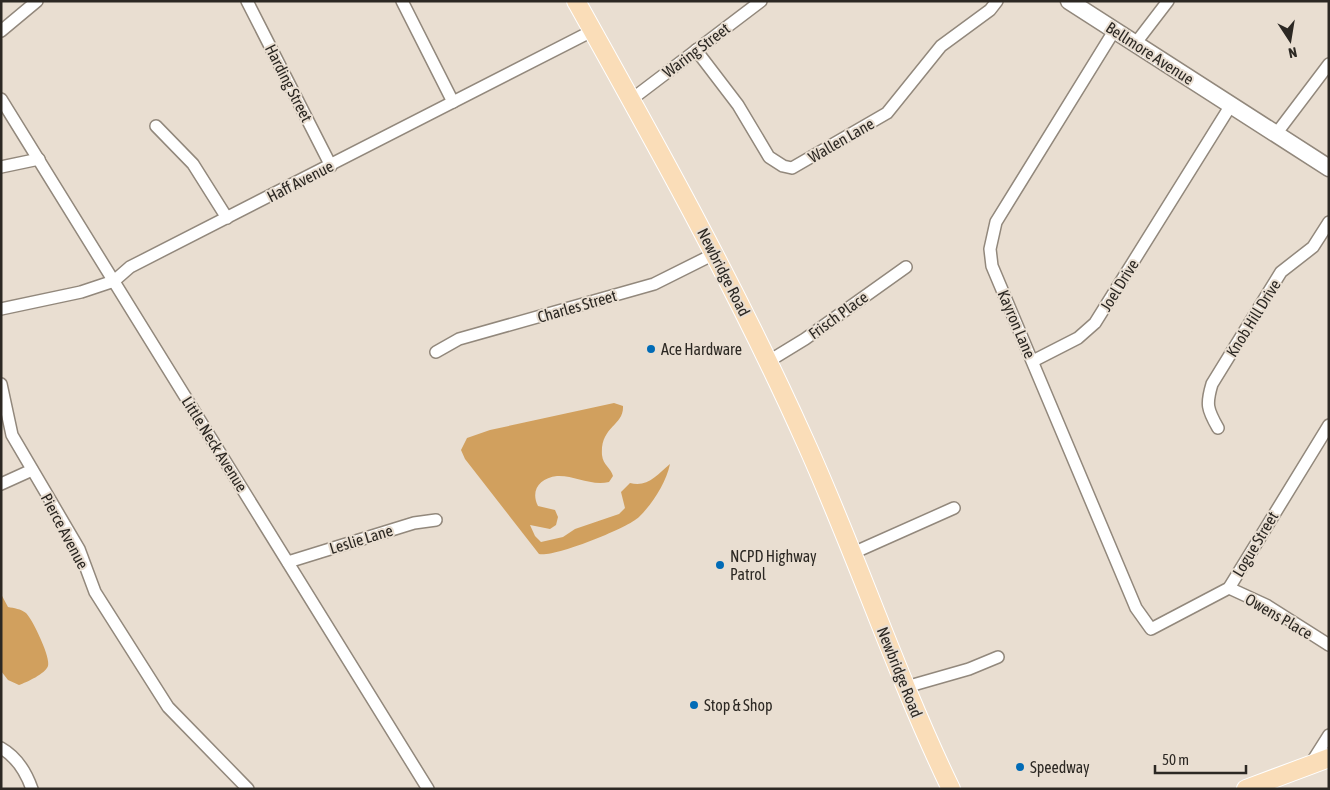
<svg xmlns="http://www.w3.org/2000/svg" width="1330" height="790" font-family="'Asap Condensed',sans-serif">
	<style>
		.forest { fill: #d1a05e }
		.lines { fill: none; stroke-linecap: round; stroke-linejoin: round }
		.minor-casing { stroke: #92887c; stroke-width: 14 }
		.secondary-casing { stroke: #92887c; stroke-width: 19 }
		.primary-casing { stroke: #fff; stroke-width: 20 }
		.minor { stroke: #fff; stroke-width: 11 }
		.secondary { stroke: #fff; stroke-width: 16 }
		.primary { stroke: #faddb8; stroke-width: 18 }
		.poi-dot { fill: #016bb6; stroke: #e9ded1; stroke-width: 2 }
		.labels { text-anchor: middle; stroke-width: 4; stroke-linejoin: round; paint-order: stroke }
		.street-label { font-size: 16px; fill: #2c2823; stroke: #e9ded1 }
		.poi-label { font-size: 16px; fill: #2c2823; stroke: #e9ded1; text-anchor: start }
	</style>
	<rect width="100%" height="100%" fill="#e9ded1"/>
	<g class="forest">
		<path d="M614 403 623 406C624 426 600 426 602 455 603 465 611 468 613 476L609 482C590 486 574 475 557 476 540 478 530 490 538 506L555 510 558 517 556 525 550 529 530 525 535 536 541 542 563 537 575 529 619 514 625 508 621 492 630 483C647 488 657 475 670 464 666 483 653 503 639 517 628 528 553 558 539 554L465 459 461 450 467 438 490 430Z"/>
		<path d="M1 594 8 607C14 608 21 609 26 613 33 620 51 658 48 666 45 674 27 682 19 685L8 680 1 671Z"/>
	</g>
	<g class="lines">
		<defs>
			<g id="minor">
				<path d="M247 1 331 166"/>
				<path d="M402 1 453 102"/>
				<path d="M1 31 37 1"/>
				<path d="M1114 31 996 222 990 249 992 266 1136 608 1151 629 1229 588 1329 425"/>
				<path d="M1135 44 1168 1"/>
				<path d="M696 50 738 105 769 157 783 166 792 168 887 113 941 46 990 10 997 1"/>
				<path d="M1 99 428 789"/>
				<path d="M632 99 761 1"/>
				<path d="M156 126 193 164 227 218"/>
				<path d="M1276 134 1329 64"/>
				<path d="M1 167 39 159"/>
				<path d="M1 309 81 292 114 281 130 267 592 31"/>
				<path d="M436 352 459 339 654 284 716 253"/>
				<path d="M769 361 805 339 906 267"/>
				<path d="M1033 361 1078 338 1095 323 1231 105"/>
				<path d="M1 384 12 435 79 549 95 592 168 707 248 789"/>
				<path d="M1218 428C1207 409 1206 404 1212 384L1281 272 1313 247 1329 222"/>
				<path d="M1 484 32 470"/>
				<path d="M853 553 954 508"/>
				<path d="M288 562 414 523 436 520"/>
				<path d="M1229 588 1266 605 1329 645"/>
				<path d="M906 687 969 669 998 657"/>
				<path d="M1 748C17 757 26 772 32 789"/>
				<path d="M1310 765 1329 735"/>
			</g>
			<path id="secondary" d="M1069 1 1329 168"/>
			<g id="primary">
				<path d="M576 1C657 146 737 289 805 441 857 556 896 675 951 789"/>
				<path d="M1246 789 1329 758"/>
			</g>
		</defs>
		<use href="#minor" class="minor-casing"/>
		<use href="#secondary" class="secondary-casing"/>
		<use href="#primary" class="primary-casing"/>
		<use href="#minor" class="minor"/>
		<use href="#secondary" class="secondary"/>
		<use href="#primary" class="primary"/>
	</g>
	<g class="poi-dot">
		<circle cx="651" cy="349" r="5"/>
		<circle cx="720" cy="565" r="5"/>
		<circle cx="694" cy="705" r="5"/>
		<circle cx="1020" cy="767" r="5"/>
	</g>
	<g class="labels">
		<g class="street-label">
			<text transform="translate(696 50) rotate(-37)" y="6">Waring Street</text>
			<text transform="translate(1150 53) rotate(33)" y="6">Bellmore Avenue</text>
			<text transform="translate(289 83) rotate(63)" y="6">Harding Street</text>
			<text transform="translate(841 140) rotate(-30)" y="6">Wallen Lane</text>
			<text transform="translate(300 181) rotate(-27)" y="6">Haff Avenue</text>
			<text transform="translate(724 272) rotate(63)" y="6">Newbridge Road</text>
			<text transform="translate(1119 285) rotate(-58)" y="6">Joel Drive</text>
			<text transform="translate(577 306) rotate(-16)" y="6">Charles Street</text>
			<text transform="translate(838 315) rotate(-36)" y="6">Frisch Place</text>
			<text transform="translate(1253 318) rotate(-58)" y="6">Knob Hill Drive</text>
			<text transform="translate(1017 324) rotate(67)" y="6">Kayron Lane</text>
			<text transform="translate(215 444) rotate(58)" y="6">Little Neck Avenue</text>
			<text transform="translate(65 531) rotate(62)" y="6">Pierce Avenue</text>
			<text transform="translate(361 539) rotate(-17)" y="6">Leslie Lane</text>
			<text transform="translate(1255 544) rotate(-59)" y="6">Logue Street</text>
			<text transform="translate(1279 616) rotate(30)" y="6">Owens Place</text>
			<text transform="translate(900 672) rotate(68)" y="6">Newbridge Road</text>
		</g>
		<g class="poi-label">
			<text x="661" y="355">Ace Hardware</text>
			<text x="730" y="562">NCPD Highway<tspan x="730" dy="18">Patrol</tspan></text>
			<text x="704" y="711">Stop &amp; Shop</text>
			<text x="1030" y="773">Speedway</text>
		</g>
	</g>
	<rect width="1330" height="790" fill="none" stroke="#2c2823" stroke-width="5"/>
	<g transform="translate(1290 40) rotate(168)" stroke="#e9ded1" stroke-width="4" paint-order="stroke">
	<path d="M0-4L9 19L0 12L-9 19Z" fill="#2c2823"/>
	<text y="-8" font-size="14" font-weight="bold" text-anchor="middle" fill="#2c2823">N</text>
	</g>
	<path d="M1155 765v8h91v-8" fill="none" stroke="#2c2823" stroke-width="2.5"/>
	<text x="1162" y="765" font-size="15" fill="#2c2823" stroke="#e9ded1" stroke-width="4" paint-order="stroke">50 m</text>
</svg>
